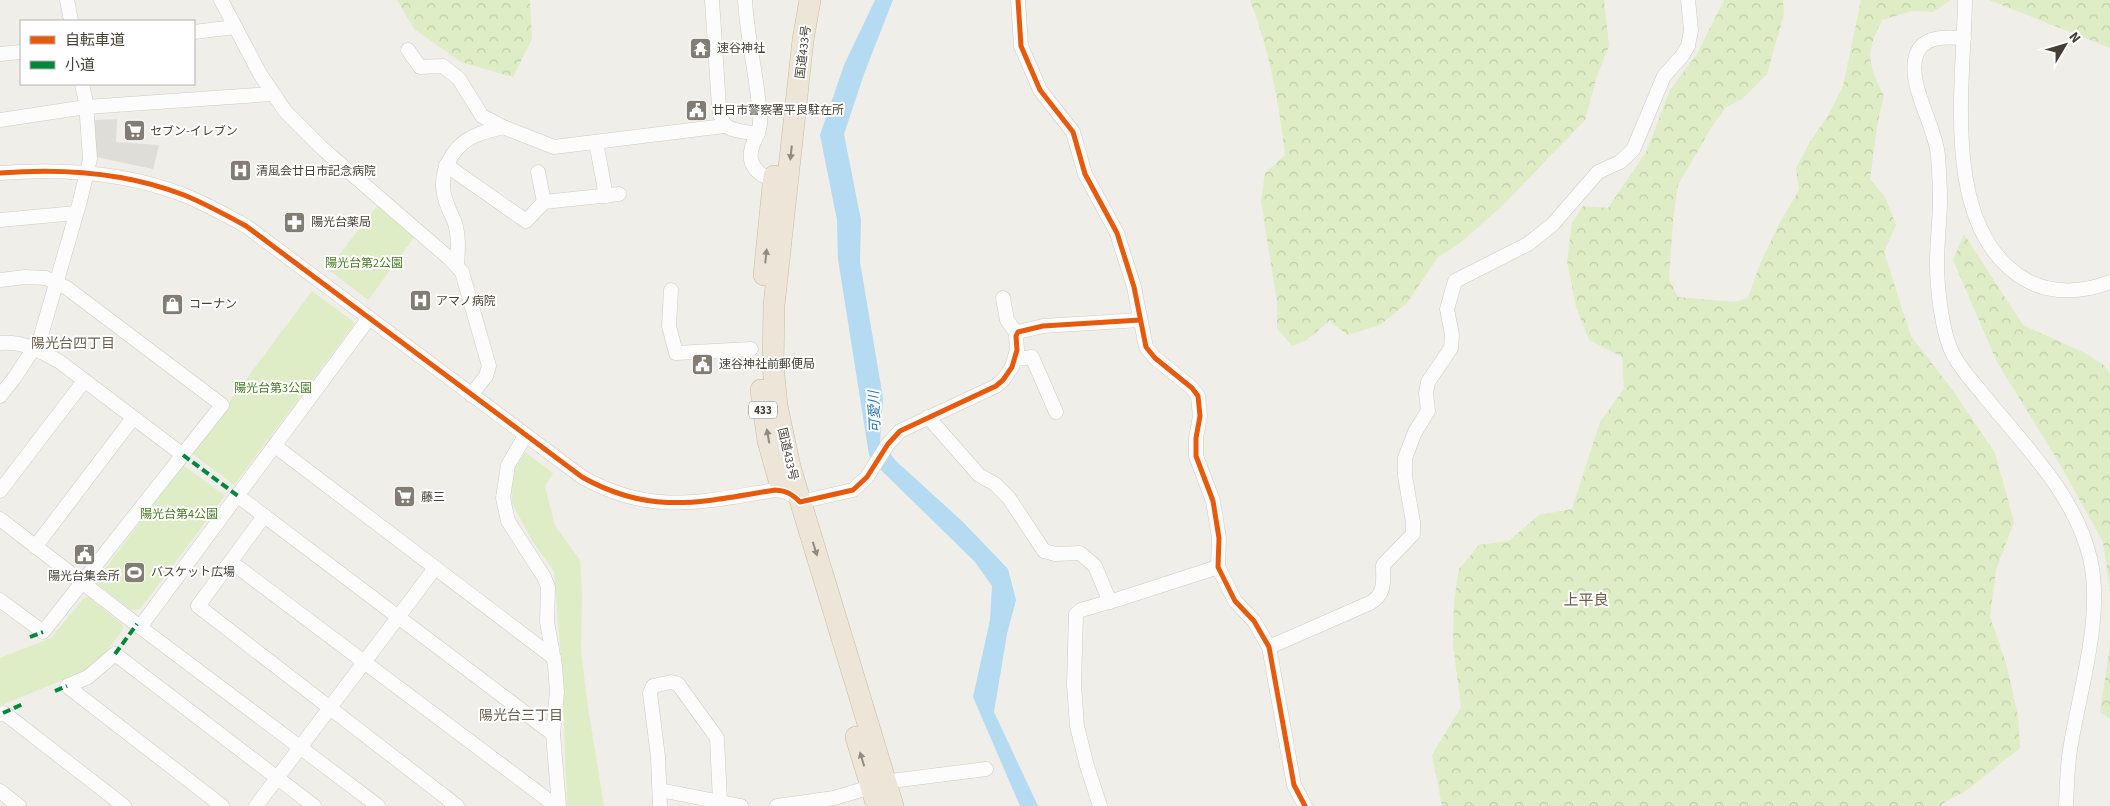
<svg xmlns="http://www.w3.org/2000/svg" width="2110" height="806" font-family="'Source Sans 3','Noto Sans JP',sans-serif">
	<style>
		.forest { fill: url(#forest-crowns) }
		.park { fill: #deedc5 }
		.parking { fill: #dfddd8 }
		.water { fill: #b4dbf2 }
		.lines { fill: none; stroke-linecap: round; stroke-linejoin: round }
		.minor-casing { stroke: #cecbc5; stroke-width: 15 }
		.highway-casing { stroke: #cbbba0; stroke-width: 22 }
		.minor { stroke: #fdfcfc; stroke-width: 14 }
		.highway { stroke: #ece5d8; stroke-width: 21 }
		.quiet { stroke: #00873e; stroke-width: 4; stroke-dasharray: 8 4; stroke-linecap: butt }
		.cycleway-casing { stroke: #fff; stroke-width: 8 }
		.cycleway { stroke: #e8590c; stroke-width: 5 }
		.oneway { fill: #918a7e }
		.labels { text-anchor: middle; stroke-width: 4; stroke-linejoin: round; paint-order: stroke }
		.shield { fill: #fff; stroke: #7e7971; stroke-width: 1 }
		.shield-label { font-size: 11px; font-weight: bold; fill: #473f34 }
		.poi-label { font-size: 12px; fill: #473f34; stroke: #fff; text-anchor: start }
		.street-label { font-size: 12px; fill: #473f34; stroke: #fff }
		.park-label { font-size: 12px; fill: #467e21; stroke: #fff }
		.neighbourhood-label { font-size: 14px; fill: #6b5d4a; stroke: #fff }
		.water-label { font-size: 14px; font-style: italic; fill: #2279b4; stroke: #fff }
		.quarter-label { font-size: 15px; fill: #6b5d4a; stroke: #fff }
	</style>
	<defs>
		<pattern id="forest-crowns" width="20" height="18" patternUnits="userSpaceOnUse" patternTransform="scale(1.25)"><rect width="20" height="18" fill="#deedc5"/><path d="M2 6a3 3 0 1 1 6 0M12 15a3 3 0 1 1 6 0" fill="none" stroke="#c0ccaa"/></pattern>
	</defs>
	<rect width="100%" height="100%" fill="#f0eee8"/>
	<g class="forest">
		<path d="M397 0H530L532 39 513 77 461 62 414 29Z"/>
		<path d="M1250 0H1604L1609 46 1597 76 1585 120 1502 206 1459 244 1438 257 1407 303 1380 325 1348 335 1329 321 1307 340 1292 346 1277 328V302L1261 201 1265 173 1285 155C1279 102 1269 49 1250 0Z"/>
		<path d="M1724 0H1783L1784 14 1767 74 1742 99 1726 107 1711 128 1678 185 1673 221 1669 279 1678 297 1734 302 1748 298 1760 264 1779 224 1799 190 1796 168 1810 142 1829 114 1843 86 1861 0H1951L1933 12 1912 11 1882 20C1865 53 1868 64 1884 96L1878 121 1870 179 1885 197 1896 225 1884 252 1911 336 1951 388 1995 453 2014 522 1996 570 1990 617 2006 663 2018 716 2020 748 1967 790 1942 804V806H1442L1432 755 1461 707 1453 645 1454 601 1459 569 1479 545 1509 541 1539 515 1572 509 1600 422 1624 389 1622 357 1589 340 1576 307 1567 261 1572 223 1583 206 1608 208 1646 152 1670 90 1697 54Z"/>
		<path d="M1989 0H2110V48Z"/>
		<path d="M1964 234 2023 325 2085 353 2105 366 2110 374V592L2103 542 2058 461 1997 362 1953 260Z"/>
		<path d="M2110 645V719L2100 712Z"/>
	</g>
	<g class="park">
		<path d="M378 205 415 236 368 300 328 269Z"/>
		<path d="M312 291 355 323 234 485 191 453Z"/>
		<path d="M525 452 553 473 545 486 555 526 580 560 582 594 581 651 588 707 604 806H567L562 673 554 571 531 539 512 503 513 472Z"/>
		<path d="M183 465 225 496 140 609 131 610 95 582Z"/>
		<path d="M88 597 122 624 123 629 107 651 86 670 0 706V658L51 638 83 599Z"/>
	</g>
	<path class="parking" d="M117 119 116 142 159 145 153 169 96 157 92 123 95 120Z"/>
	<path class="water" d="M875 0H893L864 74 844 134 861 220 860 262 883 398 880 441 896 461 962 521 1008 569 1016 600 1007 634 994 712 1038 806H1020L973 697 990 620 992 586 975 562 883 472 869 455 838 259 837 220 820 135 844 65Z"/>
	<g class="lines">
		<defs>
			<g id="minor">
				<path d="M67 0 71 21"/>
				<path d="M221 0 260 74 285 111 323 149 450 259 462 272 489 366 486 376 471 395"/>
				<path d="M712 0 719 107C721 133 736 130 758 134"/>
				<path d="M745 0C747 40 758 79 760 119 762 134 746 147 752 163 757 175 768 179 780 180"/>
				<path d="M1018 0 1021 46 1040 90 1073 132 1085 174 1117 233 1134 287 1146 347 1155 358 1192 388 1198 396 1200 416 1196 438V456L1213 501 1219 538 1218 567 1235 601 1254 621 1269 647 1294 785 1305 806"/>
				<path d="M1965 0C1964 83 1939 230 2026 280 2051 294 2083 293 2110 282"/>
				<path d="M194 32 235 27"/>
				<path d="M1964 38C1946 37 1922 35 1916 56 1907 84 1936 127 1938 156 1939 170 1940 184 1940 199 1940 220 1937 242 1937 263 1937 288 1942 335 1954 356 1962 371 1975 384 1985 397 2025 446 2075 495 2090 558 2104 617 2079 691 2070 750 2067 768 2067 787 2066 806"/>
				<path d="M408 50 420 67 443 66 459 79 482 116 503 127 554 147 724 126"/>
				<path d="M0 54 21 52"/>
				<path d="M0 120 86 107 272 94"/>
				<path d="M596 142 606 196"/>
				<path d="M446 165 526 221 544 202 619 194"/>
				<path d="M538 172 544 202"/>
				<path d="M0 173C62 168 125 172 184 195 206 204 226 215 246 226L582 477C651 516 701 502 775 490 787 491 792 494 800 502L853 490 867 477 888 444 900 431 996 386 1003 380 1012 367 1017 350 1016 336 1018 332 1043 326 1140 320"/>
				<path d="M0 220 76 213"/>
				<path d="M457 265C458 251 459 237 455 223 450 211 443 199 443 186 442 165 457 142 477 135 485 131 494 130 503 127"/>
				<path d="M0 280 25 277 46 278 67 288 222 405 43 632 0 600"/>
				<path d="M671 290 669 326 676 353 751 349"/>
				<path d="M1003 298 1007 320 1017 334"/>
				<path d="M369 318 140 627 378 806"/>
				<path d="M0 343C23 341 41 351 60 362L183 455"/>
				<path d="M1015 359 1032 357 1056 412"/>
				<path d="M0 396 15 377 40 339 80 201 90 159 86 103 82 84"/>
				<path d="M928 417 979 475 995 484 1009 498 1044 551 1055 554 1080 553 1095 566 1110 602"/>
				<path d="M525 436 508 465 503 498 508 521 544 577 548 587 547 622 555 666 557 692 553 734 559 806"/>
				<path d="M275 446 554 658"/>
				<path d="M0 491 84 381"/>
				<path d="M238 496 553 734"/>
				<path d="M264 516 198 606 457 806"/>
				<path d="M0 519 140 627"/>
				<path d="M35 547 133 418"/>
				<path d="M231 562 556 806"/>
				<path d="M1269 647 1370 603C1386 594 1383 581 1383 565L1413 534V522L1405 476V458L1415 432 1428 411 1426 393 1428 382 1451 348 1452 335 1447 309 1455 281 1528 244 1553 224 1598 172 1620 162 1633 150 1664 76 1682 56 1688 46 1691 30 1688 0"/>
				<path d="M0 714 3 713 8 716 124 806"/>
				<path d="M660 790 741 806"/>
				<path d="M0 791 19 806"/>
				<path d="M222 806 67 686 88 677 115 654 314 806"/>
				<path d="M256 806 435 568"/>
				<path d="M660 806 658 757 650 693 653 686 671 682 678 684 717 738 720 802"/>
				<path d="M777 806 834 798 891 781 986 769"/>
				<path d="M1100 806 1087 766 1077 726 1074 685 1076 614 1081 610 1119 599 1218 567"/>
			</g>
			<g id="highway">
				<path d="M810 0 803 40 774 305 773 366 777 406 790 467 893 806"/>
				<path d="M764 275 774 176"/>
				<path d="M761 390 768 441 779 480"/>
				<path d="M856 737 877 806"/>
			</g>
		</defs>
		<use href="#minor" class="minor-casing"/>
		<use href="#highway" class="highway-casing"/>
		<use href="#minor" class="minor"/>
		<use href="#highway" class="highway"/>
		<g class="quiet">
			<path d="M183 455 238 496"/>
			<path d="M30 637 43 632"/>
			<path d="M115 654 137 624"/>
			<path d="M55 691 67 686"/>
			<path d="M3 713 23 704"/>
		</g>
		<defs>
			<g id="cycleway">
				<path d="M1018 0 1021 46 1040 90 1073 132 1085 174 1117 233 1134 287 1146 347 1155 358 1192 388 1198 396 1200 416 1196 438V456L1213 501 1219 538 1218 567 1235 601 1254 621 1269 647 1294 785 1305 806"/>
				<path d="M0 173C62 168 125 172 184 195 206 204 226 215 246 226L582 477C651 516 701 502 775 490 787 491 792 494 800 502L853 490 867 477 888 444 900 431 996 386 1003 380 1012 367 1017 350 1016 336 1018 332 1043 326 1140 320"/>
			</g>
		</defs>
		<use href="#cycleway" class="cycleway-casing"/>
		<use href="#cycleway" class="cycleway"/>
	</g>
	<defs><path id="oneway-solid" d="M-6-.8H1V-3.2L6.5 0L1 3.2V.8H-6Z" transform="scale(1.25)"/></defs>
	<g class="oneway">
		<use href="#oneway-solid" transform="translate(791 153) rotate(96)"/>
		<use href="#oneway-solid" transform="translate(766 256) rotate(-84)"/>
		<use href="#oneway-solid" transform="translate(768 436) rotate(-100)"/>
		<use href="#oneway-solid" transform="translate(815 549) rotate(73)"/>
		<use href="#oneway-solid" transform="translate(862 759) rotate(-107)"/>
	</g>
	<defs>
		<symbol id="temple-square" viewBox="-11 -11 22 22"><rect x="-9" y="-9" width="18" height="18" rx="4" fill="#827c73" stroke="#fff"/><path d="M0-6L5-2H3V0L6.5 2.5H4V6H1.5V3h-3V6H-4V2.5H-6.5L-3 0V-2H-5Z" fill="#fff"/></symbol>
		<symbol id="civic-square" viewBox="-11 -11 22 22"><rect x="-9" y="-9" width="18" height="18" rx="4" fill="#827c73" stroke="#fff"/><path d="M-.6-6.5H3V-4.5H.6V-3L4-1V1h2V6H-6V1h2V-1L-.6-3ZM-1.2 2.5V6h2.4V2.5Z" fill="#fff"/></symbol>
		<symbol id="supermarket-square" viewBox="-11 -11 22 22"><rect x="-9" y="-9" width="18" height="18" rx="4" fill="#827c73" stroke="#fff"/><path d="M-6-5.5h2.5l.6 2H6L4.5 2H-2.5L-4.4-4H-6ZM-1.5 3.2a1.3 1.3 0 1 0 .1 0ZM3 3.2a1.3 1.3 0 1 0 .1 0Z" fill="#fff"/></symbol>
		<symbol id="hospital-square" viewBox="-11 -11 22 22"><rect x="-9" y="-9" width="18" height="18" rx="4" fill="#827c73" stroke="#fff"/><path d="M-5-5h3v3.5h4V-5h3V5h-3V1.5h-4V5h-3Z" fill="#fff"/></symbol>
		<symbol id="pharmacy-square" viewBox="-11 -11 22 22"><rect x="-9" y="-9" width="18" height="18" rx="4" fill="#827c73" stroke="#fff"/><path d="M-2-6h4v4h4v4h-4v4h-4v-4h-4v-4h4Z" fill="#fff"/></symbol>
		<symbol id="shop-square" viewBox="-11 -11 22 22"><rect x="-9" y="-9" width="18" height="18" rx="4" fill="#827c73" stroke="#fff"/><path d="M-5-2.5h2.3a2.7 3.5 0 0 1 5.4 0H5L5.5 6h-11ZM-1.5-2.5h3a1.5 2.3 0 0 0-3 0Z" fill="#fff"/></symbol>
		<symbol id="stadium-square" viewBox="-11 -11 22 22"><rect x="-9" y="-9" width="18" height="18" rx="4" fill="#827c73" stroke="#fff"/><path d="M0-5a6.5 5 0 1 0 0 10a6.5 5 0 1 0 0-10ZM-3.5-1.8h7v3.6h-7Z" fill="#fff"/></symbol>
	</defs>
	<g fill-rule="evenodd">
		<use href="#temple-square" x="688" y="36" width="25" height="25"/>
		<use href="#civic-square" x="684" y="98" width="25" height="25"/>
		<use href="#supermarket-square" x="122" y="118" width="25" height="25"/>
		<use href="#hospital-square" x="228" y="158" width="25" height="25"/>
		<use href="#pharmacy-square" x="282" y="210" width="25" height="25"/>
		<use href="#hospital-square" x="408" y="288" width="25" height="25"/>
		<use href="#shop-square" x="160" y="292" width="25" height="25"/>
		<use href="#civic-square" x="690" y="352" width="25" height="25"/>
		<use href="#supermarket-square" x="392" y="484" width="25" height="25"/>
		<use href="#civic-square" x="72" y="542" width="25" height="25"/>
		<use href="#stadium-square" x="122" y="560" width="25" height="25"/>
	</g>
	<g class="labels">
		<rect class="shield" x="749" y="401.5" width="28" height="17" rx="4"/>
		<g class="shield-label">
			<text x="763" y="414">433</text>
		</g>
		<g class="poi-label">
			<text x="717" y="52">速谷神社</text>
			<text x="712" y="114">廿日市警察署平良駐在所</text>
			<text x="150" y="135">セブン-イレブン</text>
			<text x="256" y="175">清風会廿日市記念病院</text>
			<text x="311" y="226">陽光台薬局</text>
			<text x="436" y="305">アマノ病院</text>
			<text x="189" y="308">コーナン</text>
			<text x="719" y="368">速谷神社前郵便局</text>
			<text x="421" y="501">藤三</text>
			<text x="151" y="576">バスケット広場</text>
			<text x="84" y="580" text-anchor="middle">陽光台集会所</text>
		</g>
		<g class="street-label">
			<text transform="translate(803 52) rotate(-83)" y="4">国道433号</text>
			<text transform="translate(788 454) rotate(77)" y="4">国道433号</text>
		</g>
		<g class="park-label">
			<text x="364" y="267">陽光台第2公園</text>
			<text x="273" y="392">陽光台第3公園</text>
			<text x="179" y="518">陽光台第4公園</text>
		</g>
		<g class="neighbourhood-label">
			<text x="73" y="348">陽光台四丁目</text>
			<text x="521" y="720">陽光台三丁目</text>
		</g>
		<g class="water-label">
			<text transform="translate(874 412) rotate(-92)" y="5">可愛川</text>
		</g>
		<g class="quarter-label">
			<text x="1586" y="605">上平良</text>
		</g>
	</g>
	<rect x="20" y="20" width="175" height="65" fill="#ffffff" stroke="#b5b2ae"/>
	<rect x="30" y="36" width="25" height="8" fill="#e8590c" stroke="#b5b2ae"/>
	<text x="65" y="45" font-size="15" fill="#473f34">自転車道</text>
	<rect x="30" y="61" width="25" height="8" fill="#00873e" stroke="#b5b2ae"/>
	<text x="65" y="70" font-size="15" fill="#473f34">小道</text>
	<g transform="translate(2065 45) rotate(52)" stroke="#ffffff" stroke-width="4" paint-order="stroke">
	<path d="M0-4L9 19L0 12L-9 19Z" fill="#473f34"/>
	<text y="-8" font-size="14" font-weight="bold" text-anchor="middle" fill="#473f34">N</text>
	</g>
</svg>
